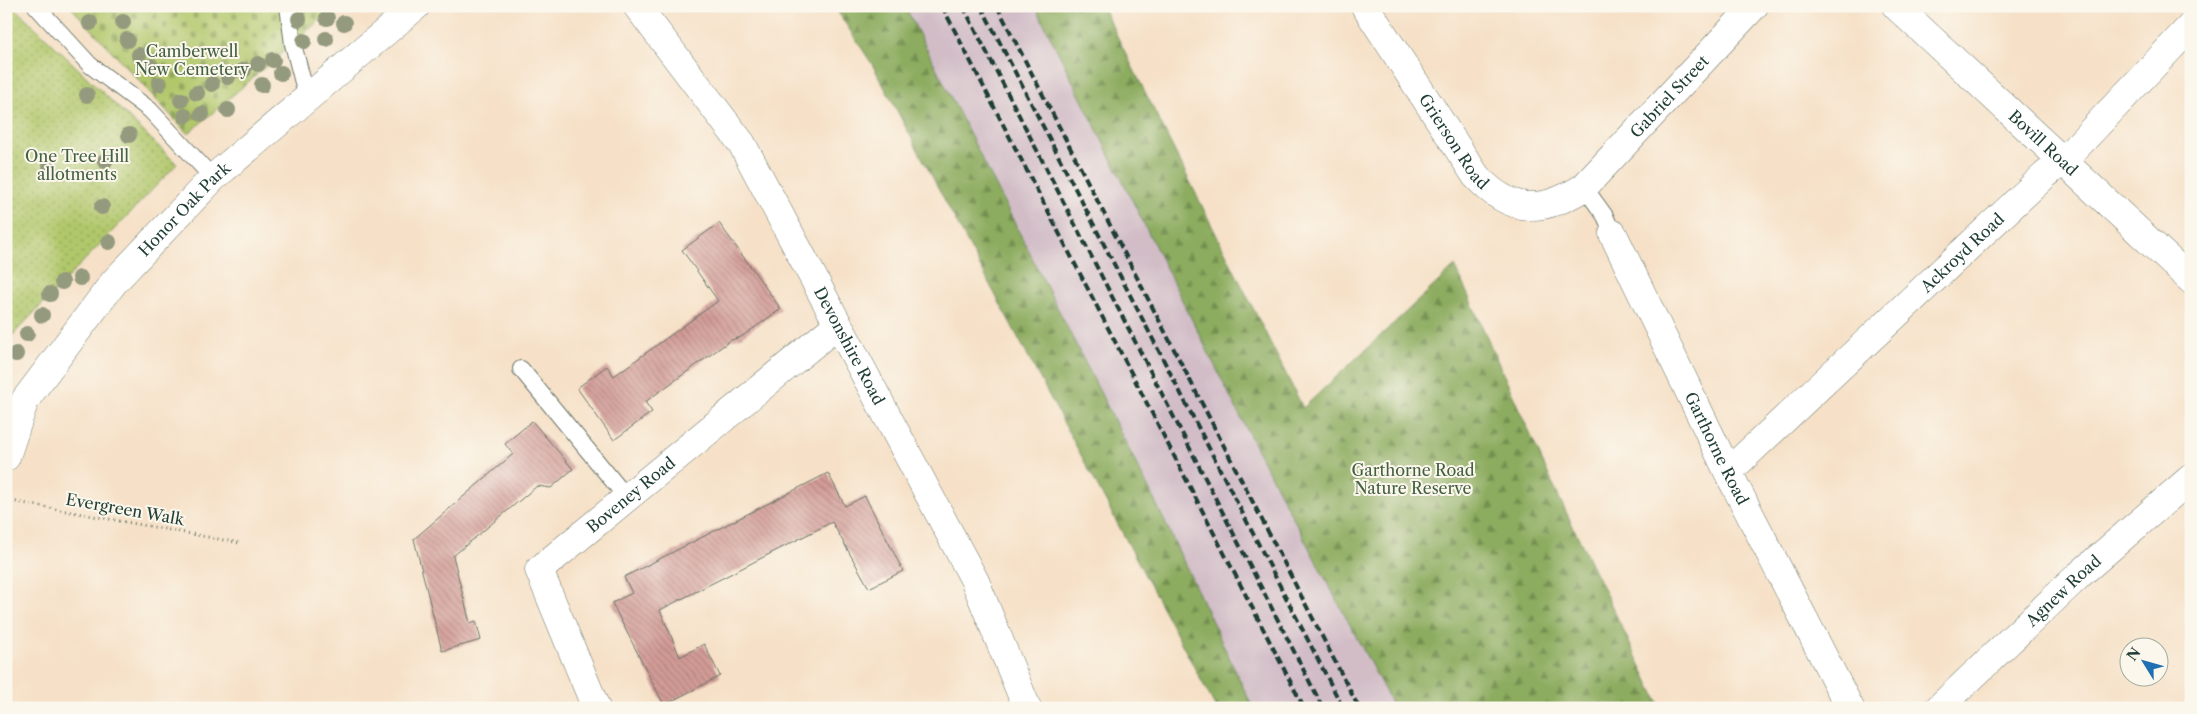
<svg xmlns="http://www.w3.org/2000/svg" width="2197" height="714" font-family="'Libre Caslon Text',serif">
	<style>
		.railway { fill: #d2bdc7 }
		.grass { fill: url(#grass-dots); stroke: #688250 }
		.forest { fill: url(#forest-firs); stroke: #56744a }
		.cemetery { fill: url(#cemetery-stones); stroke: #688250 }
		.building { fill: url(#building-back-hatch) }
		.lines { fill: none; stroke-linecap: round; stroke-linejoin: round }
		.lane-casing { stroke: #6a7668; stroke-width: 18 }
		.street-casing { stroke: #6a7668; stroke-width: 29 }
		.secondary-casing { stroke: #6a7668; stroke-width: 29 }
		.path { stroke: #6a7668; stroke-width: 3; stroke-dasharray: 1 4; stroke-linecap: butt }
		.lane { stroke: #fff; stroke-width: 16 }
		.street { stroke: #fff; stroke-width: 28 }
		.secondary { stroke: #fff; stroke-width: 28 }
		.rail { stroke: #1f3d34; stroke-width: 4; stroke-dasharray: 8 4; stroke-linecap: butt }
		.tree { fill: #949a7e }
		.labels { text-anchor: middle; stroke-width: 4; stroke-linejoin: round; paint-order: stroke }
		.park-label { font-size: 16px; fill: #446042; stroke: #fbf7ec }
		.street-label { font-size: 16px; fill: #1f3d34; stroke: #fbf7ec }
	</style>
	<defs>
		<pattern id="grass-dots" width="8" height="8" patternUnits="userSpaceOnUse" patternTransform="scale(1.25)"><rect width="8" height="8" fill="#b1c76b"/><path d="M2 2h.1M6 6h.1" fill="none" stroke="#8fa359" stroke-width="1.8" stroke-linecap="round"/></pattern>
		<pattern id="forest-firs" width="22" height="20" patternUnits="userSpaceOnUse" patternTransform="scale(1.25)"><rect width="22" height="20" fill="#8cac5f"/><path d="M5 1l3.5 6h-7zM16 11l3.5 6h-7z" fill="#728d4f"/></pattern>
		<pattern id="cemetery-stones" width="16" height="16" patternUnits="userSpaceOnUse" patternTransform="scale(1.25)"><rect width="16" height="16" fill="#b1c76b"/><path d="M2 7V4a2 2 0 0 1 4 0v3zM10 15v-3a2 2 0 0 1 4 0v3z" fill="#8fa359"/></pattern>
		<pattern id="building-back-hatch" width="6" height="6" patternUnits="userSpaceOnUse" patternTransform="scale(1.25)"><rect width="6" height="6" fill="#d39b97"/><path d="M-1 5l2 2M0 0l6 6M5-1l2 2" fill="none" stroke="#ab807c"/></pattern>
	</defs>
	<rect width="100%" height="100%" fill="#fbf7ec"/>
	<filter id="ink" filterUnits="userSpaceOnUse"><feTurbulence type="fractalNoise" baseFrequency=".02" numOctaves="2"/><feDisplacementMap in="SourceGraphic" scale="10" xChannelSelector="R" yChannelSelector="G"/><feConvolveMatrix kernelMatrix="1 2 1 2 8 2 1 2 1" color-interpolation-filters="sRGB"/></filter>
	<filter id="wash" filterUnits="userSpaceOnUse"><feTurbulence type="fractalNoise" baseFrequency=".0096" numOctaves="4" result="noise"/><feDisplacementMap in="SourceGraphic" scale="20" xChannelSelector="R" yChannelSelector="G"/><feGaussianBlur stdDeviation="1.12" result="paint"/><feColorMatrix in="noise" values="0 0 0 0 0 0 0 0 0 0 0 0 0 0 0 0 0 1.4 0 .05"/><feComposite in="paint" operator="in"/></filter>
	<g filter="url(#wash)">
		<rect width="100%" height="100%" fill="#f6e1c8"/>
		<path class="railway" d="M905 6H1035L1257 450 1394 708H1253L1154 499Z"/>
		<path class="grass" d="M6 6H13L177 164 6 342Z"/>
		<g class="forest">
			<path d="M834 6H905L1154 499 1253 708H1216L872 64Z"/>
			<path d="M1035 6H1102L1303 408 1455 266 1553 485 1661 708H1394L1257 450Z"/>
		</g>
		<path class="cemetery" d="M70 6H336L188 134Z"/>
		<g id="blocks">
			<g class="building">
				<path d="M719 223 781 309 741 337 731 340 645 402 652 412 614 440 577 388 607 366 614 376 718 301 682 250Z"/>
				<path d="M532 421 573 469 551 488 537 486 453 556 470 623 476 621 481 640 442 651 414 539 513 454 505 444Z"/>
				<path d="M828 473 845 506 865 496 903 571 869 588 832 522 660 610 680 657 704 644 720 676 664 705 612 603 632 593 624 577Z"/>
			</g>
		</g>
	</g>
	<g filter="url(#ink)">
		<use href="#blocks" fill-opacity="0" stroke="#6a7668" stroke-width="1"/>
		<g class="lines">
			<defs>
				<g id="lane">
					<path d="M36 6 90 65 150 110 213 178"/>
					<path d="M288 6 293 44 307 98"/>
					<path d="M1584 187 1605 216 1613 234"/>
					<path d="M521 369 627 498"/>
				</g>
				<g id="street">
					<path id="s1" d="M1365 6 1476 176C1511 214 1542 214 1584 187L1754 6"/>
					<path id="s2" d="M1896 6 2191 280"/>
					<path id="s3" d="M1613 234 1728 472 1850 708"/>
					<path id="s4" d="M1728 472 2045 175 2063 161 2191 26"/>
					<path id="s5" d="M596 708 539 570 837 325"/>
					<path id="s6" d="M1939 708 2079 575 2191 478"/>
				</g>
				<g id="secondary">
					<path id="s7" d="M637 6 742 144 975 581 1027 708"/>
					<path id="s8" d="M6 457 25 400 114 282 213 178 416 6"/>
				</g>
			</defs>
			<use href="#lane" class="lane-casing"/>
			<use href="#street" class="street-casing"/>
			<use href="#secondary" class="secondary-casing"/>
			<path class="path" d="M6 500 240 543"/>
			<use href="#lane" class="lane"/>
			<use href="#street" class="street"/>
			<use href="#secondary" class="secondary"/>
			<g class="rail">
				<path d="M942 6 1304 708"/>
				<path d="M963 6 1323 708"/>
				<path d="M981 6 1343 708"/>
				<path d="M997 6 1359 708"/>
			</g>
		</g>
		<g class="tree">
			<circle cx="327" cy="18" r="8"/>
			<circle cx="299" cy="19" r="8"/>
			<circle cx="123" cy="22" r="8"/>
			<circle cx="90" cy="23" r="8"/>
			<circle cx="344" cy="23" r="8"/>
			<circle cx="326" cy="39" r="8"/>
			<circle cx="127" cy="40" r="8"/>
			<circle cx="304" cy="41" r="8"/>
			<circle cx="139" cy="55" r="8"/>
			<circle cx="273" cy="60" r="8"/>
			<circle cx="258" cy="64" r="8"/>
			<circle cx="151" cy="66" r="8"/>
			<circle cx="244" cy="70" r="8"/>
			<circle cx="281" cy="73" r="8"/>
			<circle cx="228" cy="77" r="8"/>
			<circle cx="159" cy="84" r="8"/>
			<circle cx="212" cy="84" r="8"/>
			<circle cx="262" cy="85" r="8"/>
			<circle cx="197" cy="93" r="8"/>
			<circle cx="87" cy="95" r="8"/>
			<circle cx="181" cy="100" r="8"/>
			<circle cx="228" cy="110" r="8"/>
			<circle cx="202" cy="114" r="8"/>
			<circle cx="185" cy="116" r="8"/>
			<circle cx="129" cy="135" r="8"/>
			<circle cx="105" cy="161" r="8"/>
			<circle cx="50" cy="166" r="8"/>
			<circle cx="102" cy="207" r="8"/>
			<circle cx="109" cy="242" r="8"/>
			<circle cx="80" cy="278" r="8"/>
			<circle cx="62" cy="282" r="8"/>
			<circle cx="50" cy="294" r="8"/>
			<circle cx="42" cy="315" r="8"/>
			<circle cx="27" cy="334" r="8"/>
			<circle cx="16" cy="354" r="8"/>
		</g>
	</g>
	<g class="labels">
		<g class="park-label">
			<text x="192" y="57">Camberwell<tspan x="192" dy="18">New Cemetery</tspan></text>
			<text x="77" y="162">One Tree Hill<tspan x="77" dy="18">allotments</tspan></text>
			<text x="1413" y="476">Garthorne Road<tspan x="1413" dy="18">Nature Reserve</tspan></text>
		</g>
		<g class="street-label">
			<text dy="6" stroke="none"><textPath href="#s1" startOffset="449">Gabriel Street</textPath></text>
			<text dy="6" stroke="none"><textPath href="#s1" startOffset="162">Grierson Road</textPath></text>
			<text dy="6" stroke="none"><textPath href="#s2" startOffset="201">Bovill Road</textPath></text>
			<text dy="6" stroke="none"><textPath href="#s8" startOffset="309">Honor Oak Park</textPath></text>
			<text dy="6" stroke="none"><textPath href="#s4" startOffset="321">Ackroyd Road</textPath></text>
			<text dy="6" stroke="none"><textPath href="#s7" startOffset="402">Devonshire Road</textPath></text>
			<text dy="6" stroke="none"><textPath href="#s3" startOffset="238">Garthorne Road</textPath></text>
			<text dy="6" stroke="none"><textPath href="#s5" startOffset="268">Boveney Road</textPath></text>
			<text transform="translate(125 509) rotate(10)" y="6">Evergreen Walk</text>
			<text dy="6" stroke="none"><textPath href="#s6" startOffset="171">Agnew Road</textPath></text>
		</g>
	</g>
	<rect width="2197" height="714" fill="none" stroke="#fbf7ec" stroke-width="25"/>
	<g transform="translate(2144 662) rotate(307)"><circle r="24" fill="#fbf7ec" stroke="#a3ada2"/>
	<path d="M0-4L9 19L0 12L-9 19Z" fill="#1f6fb2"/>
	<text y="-8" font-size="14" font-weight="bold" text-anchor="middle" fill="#1f3d34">N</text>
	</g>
</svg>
